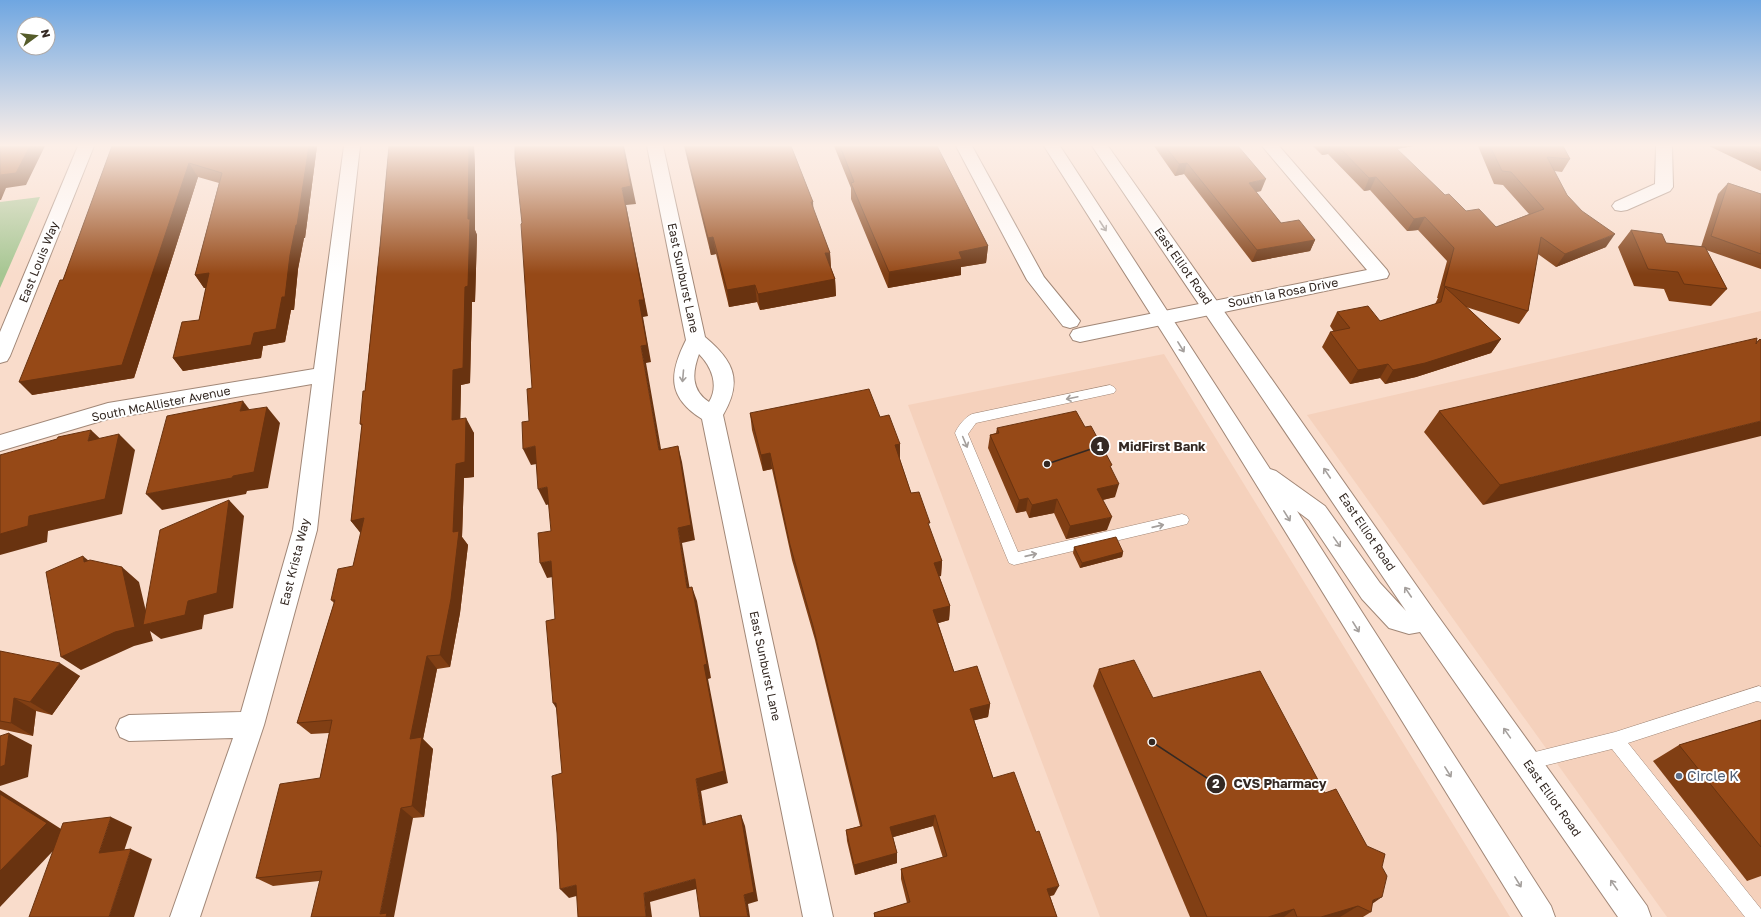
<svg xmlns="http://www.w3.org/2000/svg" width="1761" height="917" font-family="'Golos Text',sans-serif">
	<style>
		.built { fill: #f5d1bc }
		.green { fill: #a6c692 }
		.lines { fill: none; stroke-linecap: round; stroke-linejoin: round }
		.lane-casing { stroke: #a18777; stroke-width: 1 }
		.street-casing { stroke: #a18777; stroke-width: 2 }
		.secondary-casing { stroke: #a18777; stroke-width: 2 }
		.lane { fill: #fff; fill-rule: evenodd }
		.street { fill: #fff; fill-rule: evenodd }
		.secondary { fill: #fff; fill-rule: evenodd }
		.wall { fill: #813f14 }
		.shaded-wall { fill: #693310 }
		.building { fill: #964917; stroke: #693310 }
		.oneway { stroke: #a49f9c }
		.service-dot { fill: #5c6f8a; stroke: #fff; stroke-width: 1.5 }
		.labels { text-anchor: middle; stroke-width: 4; stroke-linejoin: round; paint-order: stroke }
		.street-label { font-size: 12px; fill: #342923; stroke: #fff }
		.near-service-label { font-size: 14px; fill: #4e5e75; stroke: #fff; text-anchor: start }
		.leader { fill: none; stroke: #342923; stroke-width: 1.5 }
		.callout-dot { fill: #342923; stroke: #fff; stroke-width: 1.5 }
		.mark-label { font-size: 12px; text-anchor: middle; font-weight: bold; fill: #fff }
		.callout-label { font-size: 13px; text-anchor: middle; font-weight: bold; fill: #342923; stroke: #fff; stroke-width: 4; stroke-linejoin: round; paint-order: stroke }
	</style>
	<rect width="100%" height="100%" fill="#f9dccb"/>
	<g class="built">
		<path d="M1761 311V917H1667L1307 415Z"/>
		<path d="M1164 354 1510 917H1100L908 405Z"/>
	</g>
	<path class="green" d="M40 197 0 288V202Z"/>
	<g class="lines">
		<defs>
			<g id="lane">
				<path d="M1110 385 1114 387 1116 390 1114 393 976 423 968 434 1018 552 1182 514 1187 516 1189 520 1187 524 1014 565 1009 563 955 433C958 426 965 417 972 414Z"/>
				<path d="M1759 686 1761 687V702L1757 701 1628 743 1761 909V917H1745L1612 749 1527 770 1521 768 1519 762 1521 756 1527 754 1615 732Z"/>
			</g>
			<g id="street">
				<path d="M78 146H94L10 356 7 361 0 363V332Z"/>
				<path d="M344 146H360L317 530 264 725 200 917H170L233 738 129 741 120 737 116 728 120 719 129 715 241 712 293 530 312 384 108 419 0 451V435L108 403 314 369Z"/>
				<path d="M647 146H663L705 337C734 361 743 381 723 415L833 917H803L702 419C667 397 669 374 686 340ZM699 354C712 367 719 386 709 402 691 390 692 373 699 354Z"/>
				<path d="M956 146H972L1044 277 1080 321 1077 326 1070 328 1063 326 1027 280Z"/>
				<path d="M1262 146H1279L1387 270 1389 274 1387 278 1080 342 1073 340 1070 335 1073 330 1080 328 1367 270Z"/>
				<path d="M1656 146H1672L1673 187 1670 191 1627 210 1621 211 1615 210 1612 206 1615 202 1655 184Z"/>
			</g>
			<path id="secondary" d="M1044 146H1060L1270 469 1276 471 1325 506 1380 583 1406 611 1092 146H1108L1435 612 1647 906 1651 917H1618L1420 632 1409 634 1389 628 1362 599 1309 520 1297 511 1551 906 1555 917H1523L1169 343Z"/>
		</defs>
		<use href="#lane" class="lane-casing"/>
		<use href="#street" class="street-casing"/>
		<use href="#secondary" class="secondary-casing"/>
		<use href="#lane" class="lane"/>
		<use href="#street" class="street"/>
		<use href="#secondary" class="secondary"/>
	</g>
	<g class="wall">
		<path d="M112 146H317L305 238H304L298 269 294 310H291L285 342 263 346 261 358 183 371 173 358 199 320 206 288H204L195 275 219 183 198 177 134 378 32 395 63 280Z"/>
		<path d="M389 146H474L475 168V230L477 235 475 302H472L470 383 461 385 460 419 474 433V477L464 478 462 537 468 545 460 613 450 667 437 669 423 739 433 749 424 817 413 818 319 881 273 886 256 878 320 778 329 733 311 734 297 723 334 603 331 600 353 566 361 533 351 521 362 426 360 424 365 391 380 246Z"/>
		<path d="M684 146H791L813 202V209L830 253 831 268 835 279 836 296 760 310 757 302 729 307 716 254 711 255Z"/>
		<path d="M834 146H937L988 246 986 263 961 267V275L888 288 851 199V188Z"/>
		<path d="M1154 146H1238L1261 191 1256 192 1281 223 1315 240 1310 251 1252 262 1184 174 1175 176Z"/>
		<path d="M1313 146H1414L1397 149 1445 195 1466 211 1496 227 1529 214 1503 185 1494 184 1478 146H1563L1570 159 1562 172 1554 171 1567 195 1606 247 1556 267 1538 254 1528 311 1519 324 1466 307 1501 339 1491 353 1416 377 1385 384 1380 378 1350 384 1322 347 1330 332H1334L1330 326 1337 312 1380 321 1435 304 1438 298H1437L1447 261 1418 230 1407 231 1370 190 1364 191 1328 154 1322 155Z"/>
		<path d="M1709 146H1761V171Z"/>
		<path d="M1728 183 1761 194V269L1706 250 1727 289 1711 306 1669 301 1664 289 1634 286 1618 247 1631 230 1666 243 1701 247 1718 194Z"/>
		<path d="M1760 339 1761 340 1483 505 1424 432 1439 411 1756 342Z"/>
		<path d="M750 413 880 417 900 444V460L911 493 929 528 942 561 941 576H939L950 606 949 620 938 623 954 672 990 704 988 717 974 720 993 778 1054 895 1050 896 1057 917H874V913L907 903 901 879V869L943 858 933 826 893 837 897 853V863L855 875 847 841 846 830 860 826 815 640 792 560 772 469 763 471 752 430Z"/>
		<path d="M1085 427 1111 468 1115 497 1103 500 1107 530 1066 539 1054 513 1029 518 1026 511 1016 513 988 448 990 435 996 433 997 428Z"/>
		<path d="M1074 547 1123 552 1122 557 1080 568 1073 553Z"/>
		<path d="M0 651 80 676 52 715 36 711 33 736 0 729Z"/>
		<path d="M1099 669 1153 698 1372 904 1371 912 1363 917H1190L1093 686Z"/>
		<path d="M1761 720V876L1747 881 1653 761 1679 745Z"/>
	</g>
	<g class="shaded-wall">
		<path d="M30 146H45L26 185 6 188 1 200H0V175Z"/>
		<path d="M309 146H317L305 238H304L298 269 294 310H291L285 342 263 346 261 358 183 371 173 358 254 333 290 255Z"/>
		<path d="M469 146H474L475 168V230L477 235 475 302H472L470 383 461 385 460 435 452 420 453 370 465 287 468 219Z"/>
		<path d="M623 146H624L636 204 626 205 648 316 643 317 651 362 646 363 664 466 659 450 641 346 639 300 622 188Z"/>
		<path d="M1325 146H1332L1328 154 1322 155Z"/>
		<path d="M1383 146H1414L1381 151Z"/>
		<path d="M189 163 198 177 134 378 32 395 19 382Z"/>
		<path d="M1187 163 1184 174 1175 176 1179 164Z"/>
		<path d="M1376 177 1370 190 1364 191 1369 178Z"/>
		<path d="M1266 179 1261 191 1244 194 1249 183Z"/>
		<path d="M811 202H813L814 218Z"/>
		<path d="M1425 217 1418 230 1407 231 1414 219Z"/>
		<path d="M1615 234 1606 247 1556 267 1565 254Z"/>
		<path d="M713 237 716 254 711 255 708 238Z"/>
		<path d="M1315 240 1310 251 1252 262 1257 250Z"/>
		<path d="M988 246 986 263 961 267V275L888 288 889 272 959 252Z"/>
		<path d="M825 253H830L831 269Z"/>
		<path d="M209 273 218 286 204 288 195 275Z"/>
		<path d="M835 279 836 296 760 310 758 294Z"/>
		<path d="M755 285 757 302 729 307 727 290Z"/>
		<path d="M1501 339 1491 353 1416 377 1385 384 1393 370Z"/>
		<path d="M1388 364 1380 378 1350 384 1358 370Z"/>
		<path d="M243 401 256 418 240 411Z"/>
		<path d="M267 407 280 423 268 488 247 491 246 494 162 510 146 494 233 476Z"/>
		<path d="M466 418 474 433V477L464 478 462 537 468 545 460 613 450 667 440 655 456 464Z"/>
		<path d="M1761 421V436L1483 505 1500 485Z"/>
		<path d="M91 430 108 446 88 441Z"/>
		<path d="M119 434 135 450 122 514 48 531 47 542 0 555V534L29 516Z"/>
		<path d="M900 444V460L895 445Z"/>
		<path d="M535 446 542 463 531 465 523 449Z"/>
		<path d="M678 446 682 462 695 540 682 543 692 602 687 588 678 528Z"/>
		<path d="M770 453 772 469 763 471 761 455Z"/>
		<path d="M1119 484 1115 497 1093 502 1097 489Z"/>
		<path d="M547 487 555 503 546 505 538 489Z"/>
		<path d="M1028 498 1026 511 1016 513 1019 500Z"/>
		<path d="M1057 499 1054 513 1029 518 1032 505Z"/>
		<path d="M229 500 244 516 233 608 204 615 202 629 161 639 150 631 153 641 134 646 81 670 61 657 122 567 139 582 149 624 188 601Z"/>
		<path d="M1112 517 1107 530 1066 539 1070 526Z"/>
		<path d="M364 518 362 535 351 521Z"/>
		<path d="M1123 552 1122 557 1080 568 1082 563Z"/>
		<path d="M83 556 101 571 84 562Z"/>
		<path d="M551 561 559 576 547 578 540 563Z"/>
		<path d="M942 561 941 576 933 578 934 563Z"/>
		<path d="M692 587 697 601 711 678 708 679 728 783 701 791 708 836 703 825 696 779 704 665Z"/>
		<path d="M950 606 949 620 932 625 933 610Z"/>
		<path d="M427 656 437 669 423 739 433 749 424 817 412 806 410 739Z"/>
		<path d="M60 663 80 676 52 715 30 702Z"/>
		<path d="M14 698 36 711 33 736 11 723Z"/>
		<path d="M553 703H556L561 716Z"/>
		<path d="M990 704 988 717 968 722 970 709Z"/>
		<path d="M9 733 32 745 28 777 0 786V767Z"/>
		<path d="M0 790 69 834 0 907Z"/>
		<path d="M401 808 413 818 394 917H385L380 914Z"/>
		<path d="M741 815 745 826 758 901 748 904 750 917H748L744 895Z"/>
		<path d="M935 815 933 826 890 838V827Z"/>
		<path d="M111 817 132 827 120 863 99 853Z"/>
		<path d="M131 849 152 859 134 917H109Z"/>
		<path d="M897 853V863L855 875 854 865Z"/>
		<path d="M695 879 700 888 650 902 652 917H646L644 893Z"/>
		<path d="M576 885 584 894 569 898 560 889Z"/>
		<path d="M1059 886 1054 895 1042 898 1047 889Z"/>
		<path d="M1382 897 1365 909 1373 900Z"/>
		<path d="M1358 906 1340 917H1321Z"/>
		<path d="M1294 909 1284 917H1268Z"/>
	</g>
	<g class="building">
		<path d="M0 146H30L16 173 0 175Z"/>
		<path d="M112 146H309L297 225H296L290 255 285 297H282L276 329 254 333 251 345 173 358 182 322 199 320 209 273 195 275 222 173 189 163 122 365 19 382 60 280H63Z"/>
		<path d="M389 146H469L468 219H470L468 286 465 287 463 368 453 370 452 420 466 418 465 462 456 464 453 532 459 531 451 599 440 655 427 656 410 739 422 737 412 806 401 808 380 914 387 913 386 917H311L322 871 256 878 280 784 320 778 332 720 297 723 335 600H331L338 569 353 566 364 518 351 521 362 424H360L363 391H365L380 246Z"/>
		<path d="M515 146H623L631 186 622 188 644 300H639L647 345 641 346 659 450 678 446 691 525 678 528 687 588 692 587 707 664 704 665 724 771 696 779 703 825 741 815 754 892 744 895 748 917H700L695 879 644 893 646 917H578L576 885 560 889 557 833 552 776 562 773 556 703H553L546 621 555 619 551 561 540 563 538 533 551 531 547 487 538 489 535 446 523 449 522 422 529 421 527 389 532 388 521 224 522 223 515 158Z"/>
		<path d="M685 146H791L813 202H811L830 253H825L835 279 758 294 755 285 727 290 713 237 708 238Z"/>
		<path d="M840 146H937L988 246 959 252 962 259 889 272 851 183 854 182Z"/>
		<path d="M1165 146H1238L1266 179 1249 183 1281 223 1299 220 1315 240 1257 250 1187 163 1179 164Z"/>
		<path d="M1338 146H1394L1445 195 1449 194 1466 211 1479 209 1496 227 1544 209 1511 172 1502 171 1490 146H1563L1570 159 1547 157 1567 195 1582 211 1615 234 1565 254 1541 237 1528 311 1444 286 1454 248 1425 217 1414 219 1376 177 1369 178Z"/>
		<path d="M1743 146H1761V154Z"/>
		<path d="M1728 183 1761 194V254L1711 236Z"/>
		<path d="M1631 230 1662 234 1666 243 1705 247 1727 289 1684 284 1678 272 1648 269Z"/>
		<path d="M1445 287 1501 339 1425 363 1393 370 1388 364 1358 370 1330 332 1350 328 1337 312 1368 306 1380 321 1441 302Z"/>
		<path d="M1757 338 1756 344 1760 339 1761 340V421L1500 485 1439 411Z"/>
		<path d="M869 389 880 417 889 415 900 444 895 445 911 493 919 492 930 523H928L942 561 934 563 950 606 933 610 954 672 977 666 990 704 970 709 993 778 1014 772 1036 832 1039 831 1059 886 1047 889 1057 917H875L874 913 910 902 901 869 947 856 935 815 890 827 897 853 854 865 846 830 862 826 813 626 790 545 770 453 761 455 750 413Z"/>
		<path d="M243 401 240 411 267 407 254 472 233 476 232 478 146 494 167 416Z"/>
		<path d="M1076 411 1085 427 1091 426 1112 465 1110 466 1119 484 1097 489 1112 517 1070 526 1057 499 1032 505 1028 498 1019 500 990 435 999 433 997 428Z"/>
		<path d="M91 430 88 441 119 434 105 499 29 516 28 526 0 534V455L57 439 58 437Z"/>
		<path d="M229 500 217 593 188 601 185 615 143 625 160 530Z"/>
		<path d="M1116 537 1123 552 1082 563 1074 547Z"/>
		<path d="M83 556 84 562 90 560 122 567 135 627 115 632 61 657 46 572Z"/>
		<path d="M0 651 60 663 30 702 14 698 11 723 0 721Z"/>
		<path d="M1134 660 1153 698 1260 671 1325 793 1336 789 1367 846 1385 854 1382 867 1387 876 1382 897 1373 900 1371 912 1358 906 1321 917H1297L1294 909 1268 917H1207L1099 669Z"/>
		<path d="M1761 720V847L1679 745Z"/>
		<path d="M9 733 5 765 0 767V736Z"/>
		<path d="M0 794 47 823 0 871Z"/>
		<path d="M111 817 99 853 131 849 109 917H29L63 823Z"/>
	</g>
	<defs><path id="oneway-shaft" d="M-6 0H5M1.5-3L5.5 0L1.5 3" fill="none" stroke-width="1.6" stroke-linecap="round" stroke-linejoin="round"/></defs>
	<g class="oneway">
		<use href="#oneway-shaft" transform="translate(1103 226) rotate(57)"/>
		<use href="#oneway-shaft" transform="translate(1181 347) rotate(58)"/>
		<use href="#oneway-shaft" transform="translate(683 376) rotate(95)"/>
		<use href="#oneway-shaft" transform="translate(1072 398) rotate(168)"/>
		<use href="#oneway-shaft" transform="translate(965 442) rotate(67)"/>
		<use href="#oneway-shaft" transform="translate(1327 473) rotate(-124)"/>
		<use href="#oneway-shaft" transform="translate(1287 516) rotate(58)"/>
		<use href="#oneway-shaft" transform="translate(1158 526) rotate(-13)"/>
		<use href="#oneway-shaft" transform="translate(1337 542) rotate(55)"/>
		<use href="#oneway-shaft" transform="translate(1031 555) rotate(-13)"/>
		<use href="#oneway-shaft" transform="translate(1408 592) rotate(-124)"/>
		<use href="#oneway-shaft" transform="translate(1356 627) rotate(58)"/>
		<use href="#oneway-shaft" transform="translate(1507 733) rotate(-125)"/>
		<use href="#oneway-shaft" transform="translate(1448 772) rotate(58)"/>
		<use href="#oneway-shaft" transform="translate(1518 882) rotate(58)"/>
		<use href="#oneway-shaft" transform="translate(1614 885) rotate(-125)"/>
	</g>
	<linearGradient id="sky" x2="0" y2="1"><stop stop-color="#6fa6e1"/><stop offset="0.53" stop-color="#fcefe8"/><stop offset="1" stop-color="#fcefe8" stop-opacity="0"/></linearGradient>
	<rect width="1761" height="274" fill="url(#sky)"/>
	<circle class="service-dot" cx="1679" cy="776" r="4"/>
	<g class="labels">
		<g class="street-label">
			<text transform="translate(39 262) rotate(-68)" y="4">East Louis Way</text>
			<text transform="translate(1183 266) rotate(55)" y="4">East Elliot Road</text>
			<text transform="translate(683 278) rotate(78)" y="4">East Sunburst Lane</text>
			<text transform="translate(1283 293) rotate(-11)" y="4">South la Rosa Drive</text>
			<text transform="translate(161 404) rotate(-11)" y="4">South McAllister Avenue</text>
			<text transform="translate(1367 532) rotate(56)" y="4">East Elliot Road</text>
			<text transform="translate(295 562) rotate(-76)" y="4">East Krista Way</text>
			<text transform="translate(765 666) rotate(78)" y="4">East Sunburst Lane</text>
			<text transform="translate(1552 798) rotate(55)" y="4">East Elliot Road</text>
		</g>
		<g class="near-service-label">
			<text x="1687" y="781">Circle K</text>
		</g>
	</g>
	<path class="leader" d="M1047 464L1100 446M1152 742L1216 784"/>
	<g class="callout-dot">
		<circle cx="1047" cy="464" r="4"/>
		<circle cx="1152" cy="742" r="4"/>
		<circle cx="1100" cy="446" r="10"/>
		<circle cx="1216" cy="784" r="10"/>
	</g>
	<g class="mark-label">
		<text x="1100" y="451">1</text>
		<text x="1216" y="788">2</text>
	</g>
	<g class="callout-label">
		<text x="1162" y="451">MidFirst Bank</text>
		<text x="1280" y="788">CVS Pharmacy</text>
	</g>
	<g transform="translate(36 36) rotate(75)"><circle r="19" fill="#ffffff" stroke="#aea9a7"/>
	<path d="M0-3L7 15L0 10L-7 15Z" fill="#555c2a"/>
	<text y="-6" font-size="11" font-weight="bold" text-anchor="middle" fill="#342923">N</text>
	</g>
</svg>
